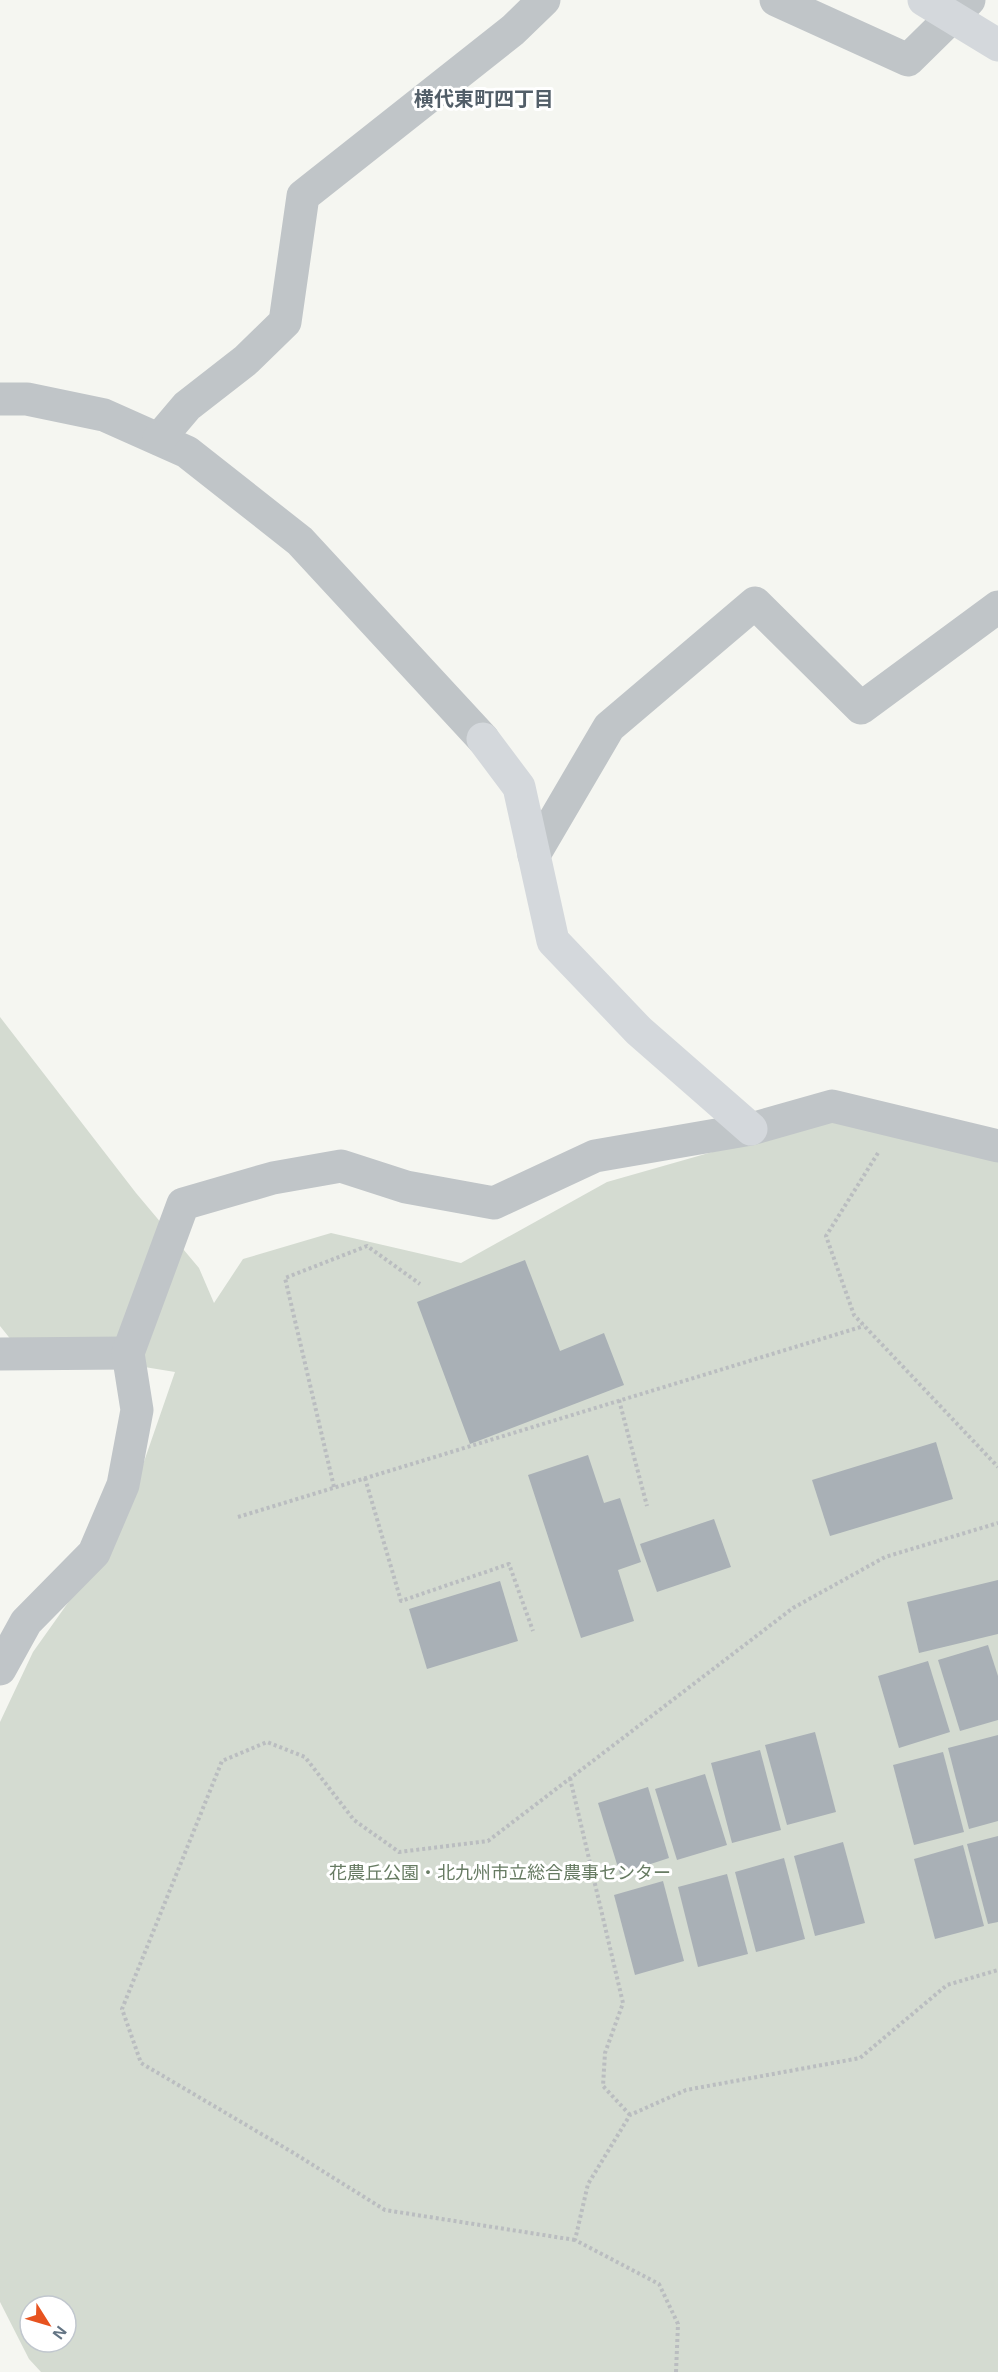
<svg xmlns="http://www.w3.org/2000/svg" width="998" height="2372" font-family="Helvetica,'Noto Sans JP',sans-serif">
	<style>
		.green { fill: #d4dbd1; fill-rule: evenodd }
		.building { fill: #a9b0b6 }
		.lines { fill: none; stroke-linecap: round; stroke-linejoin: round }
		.path { stroke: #babdc0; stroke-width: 4; stroke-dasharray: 3 3; stroke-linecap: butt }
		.street { stroke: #c0c5c8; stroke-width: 33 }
		.secondary { stroke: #d4d8dc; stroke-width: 33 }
		.labels { text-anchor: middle; stroke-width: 6; stroke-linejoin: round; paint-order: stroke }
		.park-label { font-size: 18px; fill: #677b63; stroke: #fff }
		.neighbourhood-label { font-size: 20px; font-weight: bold; fill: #525e68; stroke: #fff }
	</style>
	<rect width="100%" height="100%" fill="#f5f6f1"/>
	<path class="green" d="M0 1017 136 1193 199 1268 214 1303 243 1259 331 1233 461 1263 607 1182 832 1118 998 1150V2372H41L29 2359 0 2302V1722L33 1652 121 1528 175 1372 16 1346 0 1326ZM30 2306H66V2342H30Z"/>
	<g class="building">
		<path d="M525 1260 560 1351 604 1333 624 1385 470 1444 417 1302Z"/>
		<path d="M936 1442 953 1499 830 1536 812 1480Z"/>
		<path d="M588 1455 604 1503 620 1498 641 1562 618 1570 634 1621 581 1638 528 1475Z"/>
		<path d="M714 1519 731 1567 657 1592 640 1544Z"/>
		<path d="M998 1580V1634L919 1653 907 1602Z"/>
		<path d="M500 1581 518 1641 427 1669 409 1609Z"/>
		<path d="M988 1645 998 1676V1720L960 1731 938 1660Z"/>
		<path d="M928 1661 950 1732 899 1748 878 1676Z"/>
		<path d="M815 1732 836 1812 787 1825 765 1745Z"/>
		<path d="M998 1735V1821L969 1829 948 1748Z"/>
		<path d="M760 1750 781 1830 732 1843 711 1763Z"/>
		<path d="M943 1752 964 1832 914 1845 893 1765Z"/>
		<path d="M705 1774 727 1845 677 1860 655 1789Z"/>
		<path d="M648 1787 669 1858 620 1874 598 1803Z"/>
		<path d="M998 1836V1922L988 1924 967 1844Z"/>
		<path d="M843 1842 865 1923 815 1936 794 1856Z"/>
		<path d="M963 1845 984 1926 935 1939 914 1859Z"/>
		<path d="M784 1858 805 1939 756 1952 735 1872Z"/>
		<path d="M727 1874 748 1954 698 1967 678 1887Z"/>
		<path d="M663 1881 684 1961 635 1975 614 1895Z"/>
	</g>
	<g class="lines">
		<g class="path">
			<path d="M878 1153 826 1236 854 1315 998 1467"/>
			<path d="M619 1400 647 1506"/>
			<path d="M365 1478 401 1601 509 1564 533 1631"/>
			<path d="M334 1487 285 1278 367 1246 420 1284"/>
			<path d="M238 1517 864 1326"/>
			<path d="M570 1778 623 2003 605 2053 603 2086 630 2115"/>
			<path d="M575 2240 385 2210 292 2152 141 2063 122 2009 222 1761 267 1742 305 1757 354 1820 399 1852 488 1841 793 1608 885 1557 998 1523"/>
			<path d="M676 2372 678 2324 659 2284 575 2240 588 2184 630 2115 686 2090 860 2058 947 1985 998 1970"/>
		</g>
		<g class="street">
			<path d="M776 0 908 60 969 0"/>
			<path d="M0 399H27L104 415 187 452 300 541 483 739"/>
			<path d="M159 439 187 406 246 360 285 322 303 196 513 30 544 0"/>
			<path d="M534 855 609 727 755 603 861 708 998 607"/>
			<path d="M0 1354 128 1353"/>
			<path d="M0 1669 26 1622 94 1553 123 1485 137 1410 128 1353 183 1204 273 1178 341 1166 406 1187 494 1203 595 1156 751 1129 832 1106 998 1146"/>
		</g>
		<g class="secondary">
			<path d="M924 0 998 45"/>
			<path d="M483 739 519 787 553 941 639 1031 751 1129"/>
		</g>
	</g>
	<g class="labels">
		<g class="park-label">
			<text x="500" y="1879">花農丘公園・北九州市立総合農事センター</text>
		</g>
		<g class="neighbourhood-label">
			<text x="484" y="106">横代東町四丁目</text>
		</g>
	</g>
	<g transform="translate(48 2324) rotate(127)"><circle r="28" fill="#ffffff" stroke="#c1c7ce" stroke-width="1.5"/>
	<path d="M0-4.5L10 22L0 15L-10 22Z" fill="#e75320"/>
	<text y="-9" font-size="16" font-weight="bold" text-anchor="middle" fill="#637484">N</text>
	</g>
</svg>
